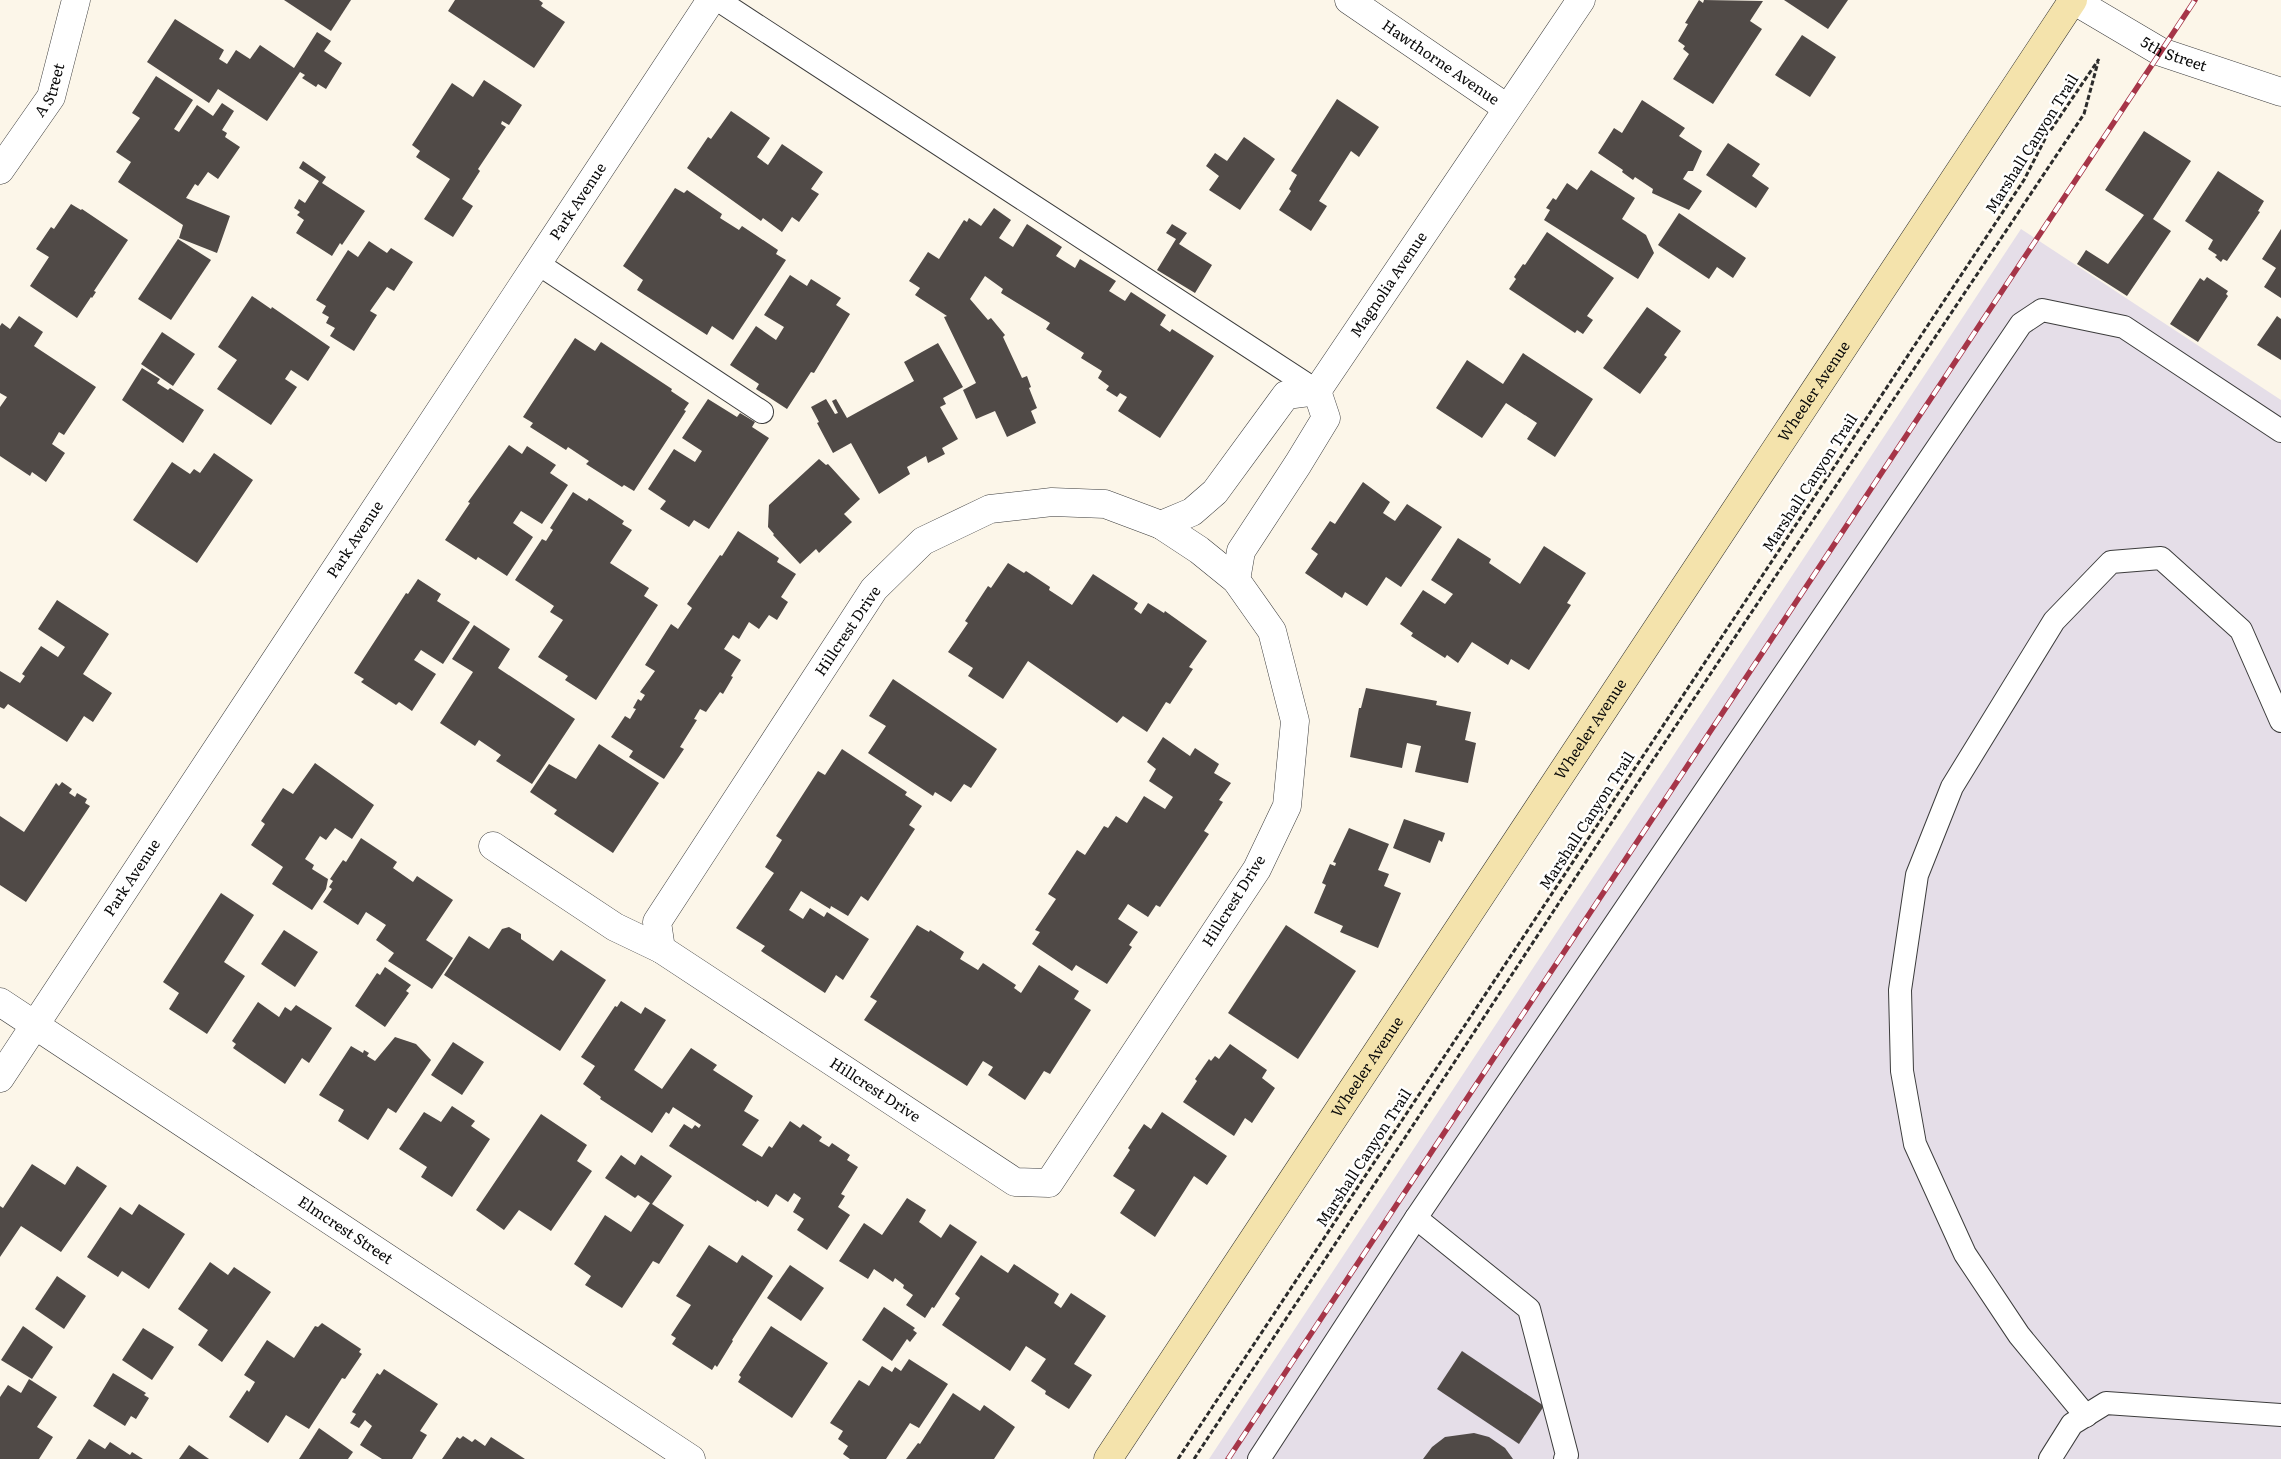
<svg xmlns="http://www.w3.org/2000/svg" width="2281" height="1459" font-family="Literata,serif">
	<style>
		.industrial { fill: #e5dee8 }
		.building { fill: #504a47 }
		.lines { fill: none; stroke-linecap: round; stroke-linejoin: round }
		.lane-casing { stroke: #3c3c3c; stroke-width: 24 }
		.street-casing { stroke: #3c3c3c; stroke-width: 29 }
		.secondary-casing { stroke: #2b2b2b; stroke-width: 29 }
		.path { stroke: #2b2b2b; stroke-width: 3; stroke-dasharray: 5 2.5; stroke-linecap: butt }
		.lane { stroke: #fff; stroke-width: 22 }
		.street { stroke: #fff; stroke-width: 28 }
		.secondary { stroke: #f4e3ac; stroke-width: 28 }
		.rail-casing { stroke: #a63548; stroke-width: 5.5 }
		.rail { stroke: #fff; stroke-width: 4; stroke-dasharray: 11; stroke-linecap: butt }
		.labels { text-anchor: middle; stroke-width: 5; stroke-linejoin: round; paint-order: stroke }
		.street-label { font-size: 15px; fill: #090909; stroke: #fff }
	</style>
	<rect width="100%" height="100%" fill="#fcf6e9"/>
	<path class="industrial" d="M2021 229 2281 400V1459H1209Z"/>
	<g class="building">
		<path d="M284 0H351L331 31Z"/>
		<path d="M455 0H539L543 3 541 6 565 22 534 68 448 11Z"/>
		<path d="M1699 0 1703 3 1704 0 1763 1 1750 21 1762 29 1713 104 1673 79 1689 54 1683 49 1685 46 1678 41 1688 24 1685 23Z"/>
		<path d="M1784 0H1848L1828 29Z"/>
		<path d="M175 19 224 50 219 59 227 64 236 50 250 59 260 45 294 68 317 32 331 41 324 51 342 63 326 89 318 84 316 87 302 78 305 75 300 72 267 121 218 89 209 103 147 62Z"/>
		<path d="M1802 35 1836 57 1810 97 1775 75Z"/>
		<path d="M156 76 193 100 174 129 179 132 197 105 213 116 222 103 234 111 222 130 227 133 225 137 240 147 218 179 208 172 198 186 195 184 186 198 230 216 217 253 179 238 183 225 118 182 131 162 116 152 140 118 132 113Z"/>
		<path d="M484 80 522 105 509 125 502 121 501 124 506 127 478 169 480 171 462 199 473 206 453 237 424 219 450 179 416 157 420 151 412 145 452 83 473 97Z"/>
		<path d="M1337 99 1379 127 1359 157 1351 151 1319 201 1327 206 1311 231 1279 210 1291 191 1289 189 1297 175 1291 171Z"/>
		<path d="M1642 100 1685 128 1679 136 1702 151 1693 171H1688L1683 179 1702 191 1689 210 1652 193 1653 189 1635 177 1633 180 1622 172 1623 170 1598 153 1614 128 1622 133Z"/>
		<path d="M731 111 770 138 757 157 768 165 782 144 823 172 811 189 819 194 799 222 792 217 782 232 763 218 761 221 687 168 708 137 711 139Z"/>
		<path d="M2144 131 2191 161 2153 219 2171 231 2127 296 2077 264 2086 250 2108 264 2144 215 2105 190Z"/>
		<path d="M1244 137 1275 159 1240 210 1209 190 1219 176 1206 166 1215 153 1227 161Z"/>
		<path d="M1728 143 1760 164 1752 176 1769 188 1756 208 1706 175Z"/>
		<path d="M303 161 326 177 322 183 365 211 342 245 340 243 332 256 296 233 304 220 297 215 300 212 294 208 299 199 305 203 319 181 299 168Z"/>
		<path d="M1591 170 1635 198 1622 219 1646 235 1654 253 1638 279 1544 220 1550 210 1546 208 1553 198 1556 200 1567 183 1577 190Z"/>
		<path d="M2218 171 2264 201 2258 211 2260 212 2227 261 2223 259 2221 262 2215 257 2217 255 2208 249 2213 240 2185 221Z"/>
		<path d="M675 188 684 193 687 190 722 214 720 218 739 230 742 226 778 250 776 254 786 260 733 340 712 326 707 335 637 290 643 280 623 266Z"/>
		<path d="M71 204 81 210 82 209 128 240 94 291 96 292 92 298 91 297 77 318 30 286 49 257 36 249 51 227 54 229Z"/>
		<path d="M994 208 1011 220 999 238 1013 247 1027 224 1062 247 1056 256 1075 268 1080 259 1116 281 1109 291 1125 301 1131 292 1166 315 1160 325 1170 332 1172 329 1214 356 1160 438 1118 411 1127 397 1120 393 1117 397 1106 390 1109 386 1098 378 1102 371 1081 358 1084 353 1046 329 1050 323 1001 293 1003 289 985 276 970 299 988 320 991 318 1005 335 1003 337 1022 378 1027 376 1031 387 1029 388 1037 408 1031 411 1036 423 1007 437 995 411 976 419 963 390 976 383 944 317 947 316 915 295 920 288 909 281 928 252 939 259 964 220 967 222 969 218 981 226Z"/>
		<path d="M1679 213 1746 258 1733 278 1717 267 1709 279 1658 245Z"/>
		<path d="M1172 224 1187 233 1179 244 1212 265 1195 293 1157 270 1176 239 1166 233Z"/>
		<path d="M2281 229V298L2264 287 2276 268 2262 259Z"/>
		<path d="M1547 232 1614 278 1587 316 1593 320 1583 334 1577 330 1575 333 1509 289 1516 279 1514 277 1523 264 1525 265Z"/>
		<path d="M178 239 211 260 171 320 138 299Z"/>
		<path d="M369 241 387 253 391 248 413 262 394 291 387 287 370 311 377 315 354 351 330 336 335 328 326 323 329 317 322 313 326 306 316 300 348 250 358 257Z"/>
		<path d="M790 275 807 286 811 279 841 298 836 305 850 314 814 373 811 372 787 409 756 389 759 384 730 365 756 326 776 340 784 327 764 315Z"/>
		<path d="M2207 277 2228 291 2226 294 2228 296 2198 342 2170 324 2200 278 2204 281Z"/>
		<path d="M252 296 271 309 272 307 330 347 308 381 291 370 285 379 297 387 271 425 217 389 237 360 218 347Z"/>
		<path d="M1647 307 1681 331 1664 355 1667 357 1640 394 1603 368Z"/>
		<path d="M19 316 43 332 34 346 96 387 64 435 59 432 52 444 65 453 46 482 32 472 30 476 0 456V407L7 397 0 393V326L2 323 10 329Z"/>
		<path d="M2277 316 2281 319V360L2257 345Z"/>
		<path d="M162 332 195 354 173 386 141 364Z"/>
		<path d="M575 338 595 351 601 342 672 389 671 391 689 403 684 410 686 411 634 491 624 485 622 487 586 464 589 461 568 447 566 450 530 427 533 423 523 417Z"/>
		<path d="M938 343 963 387 943 398 946 404 940 407 958 439 942 448 945 454 928 463 926 456 907 467 910 474 879 494 851 443 833 453 817 423 819 422 811 407 826 399 835 414 838 413 832 401 836 399 847 418 914 381 904 362Z"/>
		<path d="M1523 353 1593 399 1555 457 1527 439 1537 423 1506 403 1482 438 1436 408 1467 360 1503 384Z"/>
		<path d="M142 368 160 379 157 383 168 390 170 388 204 410 183 443 122 400Z"/>
		<path d="M708 399 737 417 740 413 755 422 752 427 769 438 709 529 694 520 689 527 660 509 666 501 648 489 674 449 695 462 702 451 682 438Z"/>
		<path d="M509 445 522 454 527 446 556 465 550 473 568 485 542 524 521 511 513 523 533 537 507 576 478 557 476 560 445 540 470 503 468 502Z"/>
		<path d="M214 453 253 480 197 563 133 520 172 462 190 474 194 469 200 473Z"/>
		<path d="M819 459 826 465 828 464 860 499 844 514 852 522 819 553 816 549 800 564 773 535 774 534 768 527 769 505Z"/>
		<path d="M1363 482 1390 502 1383 513 1395 521 1407 504 1442 527 1401 587 1386 577 1367 606 1345 592 1342 598 1305 573 1318 554 1311 549 1330 521 1335 524Z"/>
		<path d="M573 492 587 501 589 498 624 521 622 524 632 530 610 563 649 588 644 596 658 605 596 700 565 680 568 676 538 657 563 620 550 612 554 606 515 580 542 539 546 541 553 530 550 528Z"/>
		<path d="M738 531 779 558 777 562 796 574 781 597 788 602 777 620 769 615 759 629 749 622 739 639 733 635 724 649 741 660 731 676 733 677 723 694 720 692 706 712 700 709 694 719 697 720 680 747 684 749 664 779 629 757 633 751 611 737 625 716 630 719 636 709 633 708 638 699 641 701 645 695 640 692 655 671 645 665 671 624 678 629 692 608 687 604 720 555 722 556Z"/>
		<path d="M1458 538 1491 559 1489 563 1520 584 1544 546 1586 573 1567 603 1571 605 1529 670 1511 659 1508 665 1472 642 1458 663 1447 655 1445 658 1411 636 1413 633 1400 624 1423 590 1445 604 1453 594 1431 580Z"/>
		<path d="M1008 563 1024 573 1026 571 1050 587 1049 590 1072 605 1093 574 1138 603 1134 609 1141 614 1148 603 1164 613 1165 611 1207 641 1189 667 1193 669 1170 704 1166 702 1147 732 1123 716 1117 723 1028 661 1003 699 968 676 973 668 948 652 968 623 965 621 988 586 991 588Z"/>
		<path d="M418 579 441 594 437 601 470 622 443 664 421 650 414 660 436 674 412 711 399 702 396 705 361 682 364 679 354 673 406 593 408 594Z"/>
		<path d="M57 600 109 634 83 674 112 693 93 722 84 716 67 742 8 704 4 709 0 707V671L20 683 25 676 22 674 41 646 58 657 65 647 38 629Z"/>
		<path d="M474 625 510 649 498 668 575 719 532 784 496 761 501 755 479 740 475 746 440 723 473 672 452 659Z"/>
		<path d="M893 679 997 749 971 788 964 784 951 802 935 792 933 796 868 753 886 726 869 716Z"/>
		<path d="M1366 688 1437 701 1436 705 1471 712 1465 740 1476 743 1468 783 1415 772 1421 746 1407 743 1402 768 1350 757 1359 708H1361Z"/>
		<path d="M1163 737 1190 756 1195 748 1219 764 1214 773 1231 783 1219 800 1223 802 1204 831 1209 834 1160 907 1156 905 1148 917 1128 904 1118 919 1138 932 1129 945 1132 947 1107 984 1076 965 1072 971 1032 944 1040 932 1035 930 1056 899 1048 894 1077 850 1085 855 1104 826 1108 828 1116 816 1127 823 1144 796 1165 809 1173 797 1149 781 1156 769 1147 762Z"/>
		<path d="M599 744 659 783 613 853 554 814 557 810 530 792 549 764 576 779Z"/>
		<path d="M842 749 907 792 905 795 922 806 909 825 915 829 868 901 861 896 848 916 831 906 830 909 801 891 789 910 803 919 810 908 824 917 827 912 869 939 843 980 836 975 825 993 761 951 765 946 736 928 774 873 765 867 782 840 776 836 818 771 825 775Z"/>
		<path d="M315 763 374 805 352 839 335 828 326 840 320 836 305 859 314 865 312 869 328 879 326 889 312 910 272 884 283 867 251 845 265 824 261 821 283 788 293 794Z"/>
		<path d="M62 782 72 789 69 793 75 797 77 793 87 799 85 803 90 806 26 902 0 885V816L24 832 56 783 59 786Z"/>
		<path d="M1404 819 1445 833 1442 842 1439 840 1430 863 1393 848Z"/>
		<path d="M1349 828 1389 844 1378 870 1389 874 1384 886 1401 893 1378 948 1340 932 1343 926 1314 913 1326 885 1322 883 1330 864 1335 866 1336 863 1333 862Z"/>
		<path d="M361 838 397 862 393 868 413 882 417 876 453 900 426 940 453 958 432 989 388 961 394 953 376 940 386 925 366 912 358 925 323 902 332 889 329 887 333 881 330 879 343 860 346 862Z"/>
		<path d="M221 893 254 915 224 962 245 976 207 1034 169 1009 179 993 163 982Z"/>
		<path d="M917 925 929 932 930 930 964 952 960 959 978 970 983 963 1016 985 1014 988 1021 993 1039 965 1079 991 1074 999 1091 1010 1050 1074 1044 1071 1025 1100 988 1075 993 1067 983 1061 967 1086 864 1020 877 1001 870 997Z"/>
		<path d="M1286 925 1356 971 1298 1059 1228 1013Z"/>
		<path d="M509 927 521 934V939L553 961 561 950 606 980 560 1051 444 975 469 936 489 949 502 929Z"/>
		<path d="M284 930 318 952 295 987 261 964Z"/>
		<path d="M385 967 411 985 406 991 409 993 385 1027 355 1006 377 973 380 975Z"/>
		<path d="M621 1001 641 1014 645 1007 666 1020 634 1070 662 1089 691 1048 717 1065 713 1070 753 1096 744 1111 759 1120 742 1145 762 1157 769 1146 772 1148 790 1121 800 1128 803 1124 822 1137 819 1141 829 1147 832 1143 850 1155 847 1160 858 1167 841 1194 845 1196 838 1207 850 1215 827 1250 797 1230 804 1219 793 1212 801 1198 794 1193 788 1202 776 1194 768 1207 757 1200 756 1202 669 1146 684 1124 692 1129 695 1125 699 1128 701 1125 673 1107 669 1114 666 1112 652 1133 600 1099 601 1097 583 1084 595 1066 581 1057 615 1006 617 1007Z"/>
		<path d="M258 1002 279 1017 285 1007 291 1011 296 1005 332 1028 309 1063 302 1058 285 1084 233 1048 236 1044 232 1041Z"/>
		<path d="M395 1037 416 1044 431 1060 396 1113 388 1108 368 1140 338 1121 344 1110 319 1095 351 1046 363 1053 364 1050 369 1053 367 1056 375 1061Z"/>
		<path d="M453 1042 484 1062 462 1095 431 1075Z"/>
		<path d="M1230 1044 1267 1070 1262 1078 1275 1088 1252 1123 1245 1118 1234 1136 1183 1102 1197 1081 1195 1079 1209 1059 1211 1061 1215 1056 1219 1059Z"/>
		<path d="M452 1106 475 1121 471 1126 490 1139 452 1197 421 1177 427 1167 399 1149 424 1112 441 1122Z"/>
		<path d="M1162 1112 1227 1156 1207 1185 1194 1176 1155 1237 1120 1213 1135 1190 1113 1176 1130 1150 1128 1148 1144 1124 1151 1129Z"/>
		<path d="M541 1114 587 1145 577 1161 592 1171 551 1231 519 1210 504 1230 476 1210Z"/>
		<path d="M621 1155 635 1165 641 1155 672 1176 652 1204 684 1225 659 1264 653 1261 622 1308 585 1285 591 1276 574 1264 605 1215 631 1232 650 1203 638 1195 635 1198 605 1178Z"/>
		<path d="M32 1164 65 1185 77 1166 107 1186 61 1252 21 1226 0 1257V1206L3 1208Z"/>
		<path d="M907 1198 926 1210 919 1222 941 1238 950 1224 977 1242 934 1308 932 1307 925 1318 906 1305 913 1295 903 1288 904 1285 895 1278 893 1282 874 1269 868 1279 839 1261 864 1223 882 1235Z"/>
		<path d="M139 1204 185 1234 149 1289 122 1271 118 1277 87 1257 120 1207 132 1215Z"/>
		<path d="M709 1245 737 1263 742 1255 773 1276 732 1340 733 1341 717 1367 715 1365 712 1370 672 1344 676 1338 671 1335 691 1305 676 1296Z"/>
		<path d="M981 1255 1008 1273 1014 1264 1059 1294 1054 1303 1061 1308 1071 1293 1106 1316 1074 1364 1092 1375 1069 1409 1045 1394 1046 1391 1031 1381 1046 1359 1026 1346 1010 1371 942 1325 960 1298 955 1294Z"/>
		<path d="M210 1262 228 1275 234 1267 271 1292 222 1362 198 1345 208 1330 178 1309Z"/>
		<path d="M790 1265 824 1288 801 1321 767 1298Z"/>
		<path d="M57 1276 86 1296 64 1329 35 1309Z"/>
		<path d="M884 1307 915 1328 913 1330 917 1333 910 1342 907 1339 892 1361 862 1340Z"/>
		<path d="M322 1323 361 1349 359 1352 362 1354 345 1379 342 1378 309 1429 286 1415 268 1443 229 1417 247 1390 249 1392 255 1382 244 1375 267 1340 294 1358 315 1326 318 1327Z"/>
		<path d="M23 1326 53 1347 32 1379 1 1360Z"/>
		<path d="M771 1326 828 1363 792 1418 738 1382 741 1377 739 1375Z"/>
		<path d="M143 1328 174 1347 152 1380 122 1360Z"/>
		<path d="M1462 1351 1544 1406 1519 1444 1437 1389Z"/>
		<path d="M909 1359 948 1384 919 1428 910 1423 886 1459H850L843 1454 848 1446 838 1439 843 1431 830 1423 859 1380 869 1386 882 1366 892 1372 895 1367 901 1371Z"/>
		<path d="M384 1369 438 1404 420 1431 427 1435 412 1459H382L360 1445 372 1426 365 1420 359 1428 350 1423 356 1414 352 1412 377 1373 380 1375Z"/>
		<path d="M113 1373 146 1393 144 1395 149 1398 136 1419 131 1416 125 1426 93 1406Z"/>
		<path d="M29 1379 57 1397 37 1427 53 1437 39 1459H0V1397L8 1385 21 1393Z"/>
		<path d="M953 1393 980 1411 984 1405 1015 1427 994 1459H906L918 1443 920 1444Z"/>
		<path d="M319 1428 353 1452 348 1459H299Z"/>
		<path d="M1474 1433 1489 1437 1505 1448 1513 1459H1423L1432 1447 1445 1437Z"/>
		<path d="M463 1436 472 1442 475 1439 485 1446 491 1437 525 1459H442L457 1437 460 1439Z"/>
		<path d="M89 1439 105 1449 110 1442 130 1455 132 1452 143 1459H76Z"/>
		<path d="M189 1445 209 1459H179Z"/>
	</g>
	<g class="lines">
		<defs>
			<g id="lane">
				<path d="M718 0 1317 391"/>
				<path d="M537 263 762 412"/>
				<path d="M1416 1218 1529 1309 1567 1455 1565 1459"/>
				<path d="M2086 1416 2019 1335 1965 1254 1915 1144 1902 1071 1900 990 1917 875 1952 787 2054 621 2111 562 2161 558 2241 630 2281 721"/>
				<path d="M1259 1459 1416 1218 2021 324 2042 310 2124 327 2281 431"/>
				<path d="M2050 1459 2072 1424 2106 1403 2281 1415"/>
			</g>
			<g id="street">
				<path id="s1" d="M1349 0 1507 108"/>
				<path id="s2" d="M2073 0 2161 52 2281 92"/>
				<path id="s3" d="M0 170 51 97 76 0"/>
				<path d="M1052 502 1105 504 1161 525 1199 550 1236 580 1272 631 1295 721 1287 806 1257 869 1049 1183 1015 1182 661 949 657 922 874 589 923 541 990 509Z"/>
				<path id="s4" d="M1161 525 1192 512 1215 492 1286 395 1317 391 1581 0"/>
				<path d="M1236 580 1241 551 1298 464 1326 418 1317 391"/>
				<path d="M493 846 615 927 661 949"/>
				<path id="s5" d="M0 1002 691 1459"/>
				<path id="s6" d="M0 1078 711 0"/>
			</g>
			<g id="secondary">
				<path id="s7" d="M1108 1459 2073 0"/>
			</g>
		</defs>
		<use href="#lane" class="lane-casing"/>
		<use href="#street" class="street-casing"/>
		<use href="#secondary" class="secondary-casing"/>
		<g class="path">
			<path d="M1178 1459 2024 180 2046 137 2099 59"/>
			<path d="M1194 1459 1635 787 2084 114 2098 62"/>
		</g>
		<use href="#lane" class="lane"/>
		<use href="#street" class="street"/>
		<use href="#secondary" class="secondary"/>
		<defs>
			<path id="rail" d="M1228 1459 2195 0"/>
		</defs>
		<use href="#rail" class="rail-casing"/>
		<use href="#rail" class="rail"/>
	</g>
	<g class="labels">
		<g class="street-label">
			<text dy="5" stroke="none"><textPath href="#s2" startOffset="115">5th Street</textPath></text>
			<text dy="5" stroke="none"><textPath href="#s1" startOffset="111">Hawthorne Avenue</textPath></text>
			<text dy="5" stroke="none"><textPath href="#s3" startOffset="95">A Street</textPath></text>
			<text transform="translate(2032 144) rotate(-58)" y="5">Marshall Canyon Trail</text>
			<text dy="5" stroke="none"><textPath href="#s6" startOffset="1050">Park Avenue</textPath></text>
			<text dy="5" stroke="none"><textPath href="#s4" startOffset="344">Magnolia Avenue</textPath></text>
			<text dy="5" stroke="none"><textPath href="#s7" startOffset="1280">Wheeler Avenue</textPath></text>
			<text transform="translate(1810 483) rotate(-57)" y="5">Marshall Canyon Trail</text>
			<text dy="5" stroke="none"><textPath href="#s6" startOffset="645">Park Avenue</textPath></text>
			<text transform="translate(848 631) rotate(-56)" y="5">Hillcrest Drive</text>
			<text dy="5" stroke="none"><textPath href="#s7" startOffset="875">Wheeler Avenue</textPath></text>
			<text transform="translate(1587 821) rotate(-57)" y="5">Marshall Canyon Trail</text>
			<text dy="5" stroke="none"><textPath href="#s6" startOffset="240">Park Avenue</textPath></text>
			<text transform="translate(1234 901) rotate(-58)" y="5">Hillcrest Drive</text>
			<text dy="5" stroke="none"><textPath href="#s7" startOffset="470">Wheeler Avenue</textPath></text>
			<text transform="translate(875 1090) rotate(33)" y="5">Hillcrest Drive</text>
			<text transform="translate(1364 1158) rotate(-57)" y="5">Marshall Canyon Trail</text>
			<text dy="5" stroke="none"><textPath href="#s5" startOffset="414">Elmcrest Street</textPath></text>
		</g>
	</g>
</svg>
